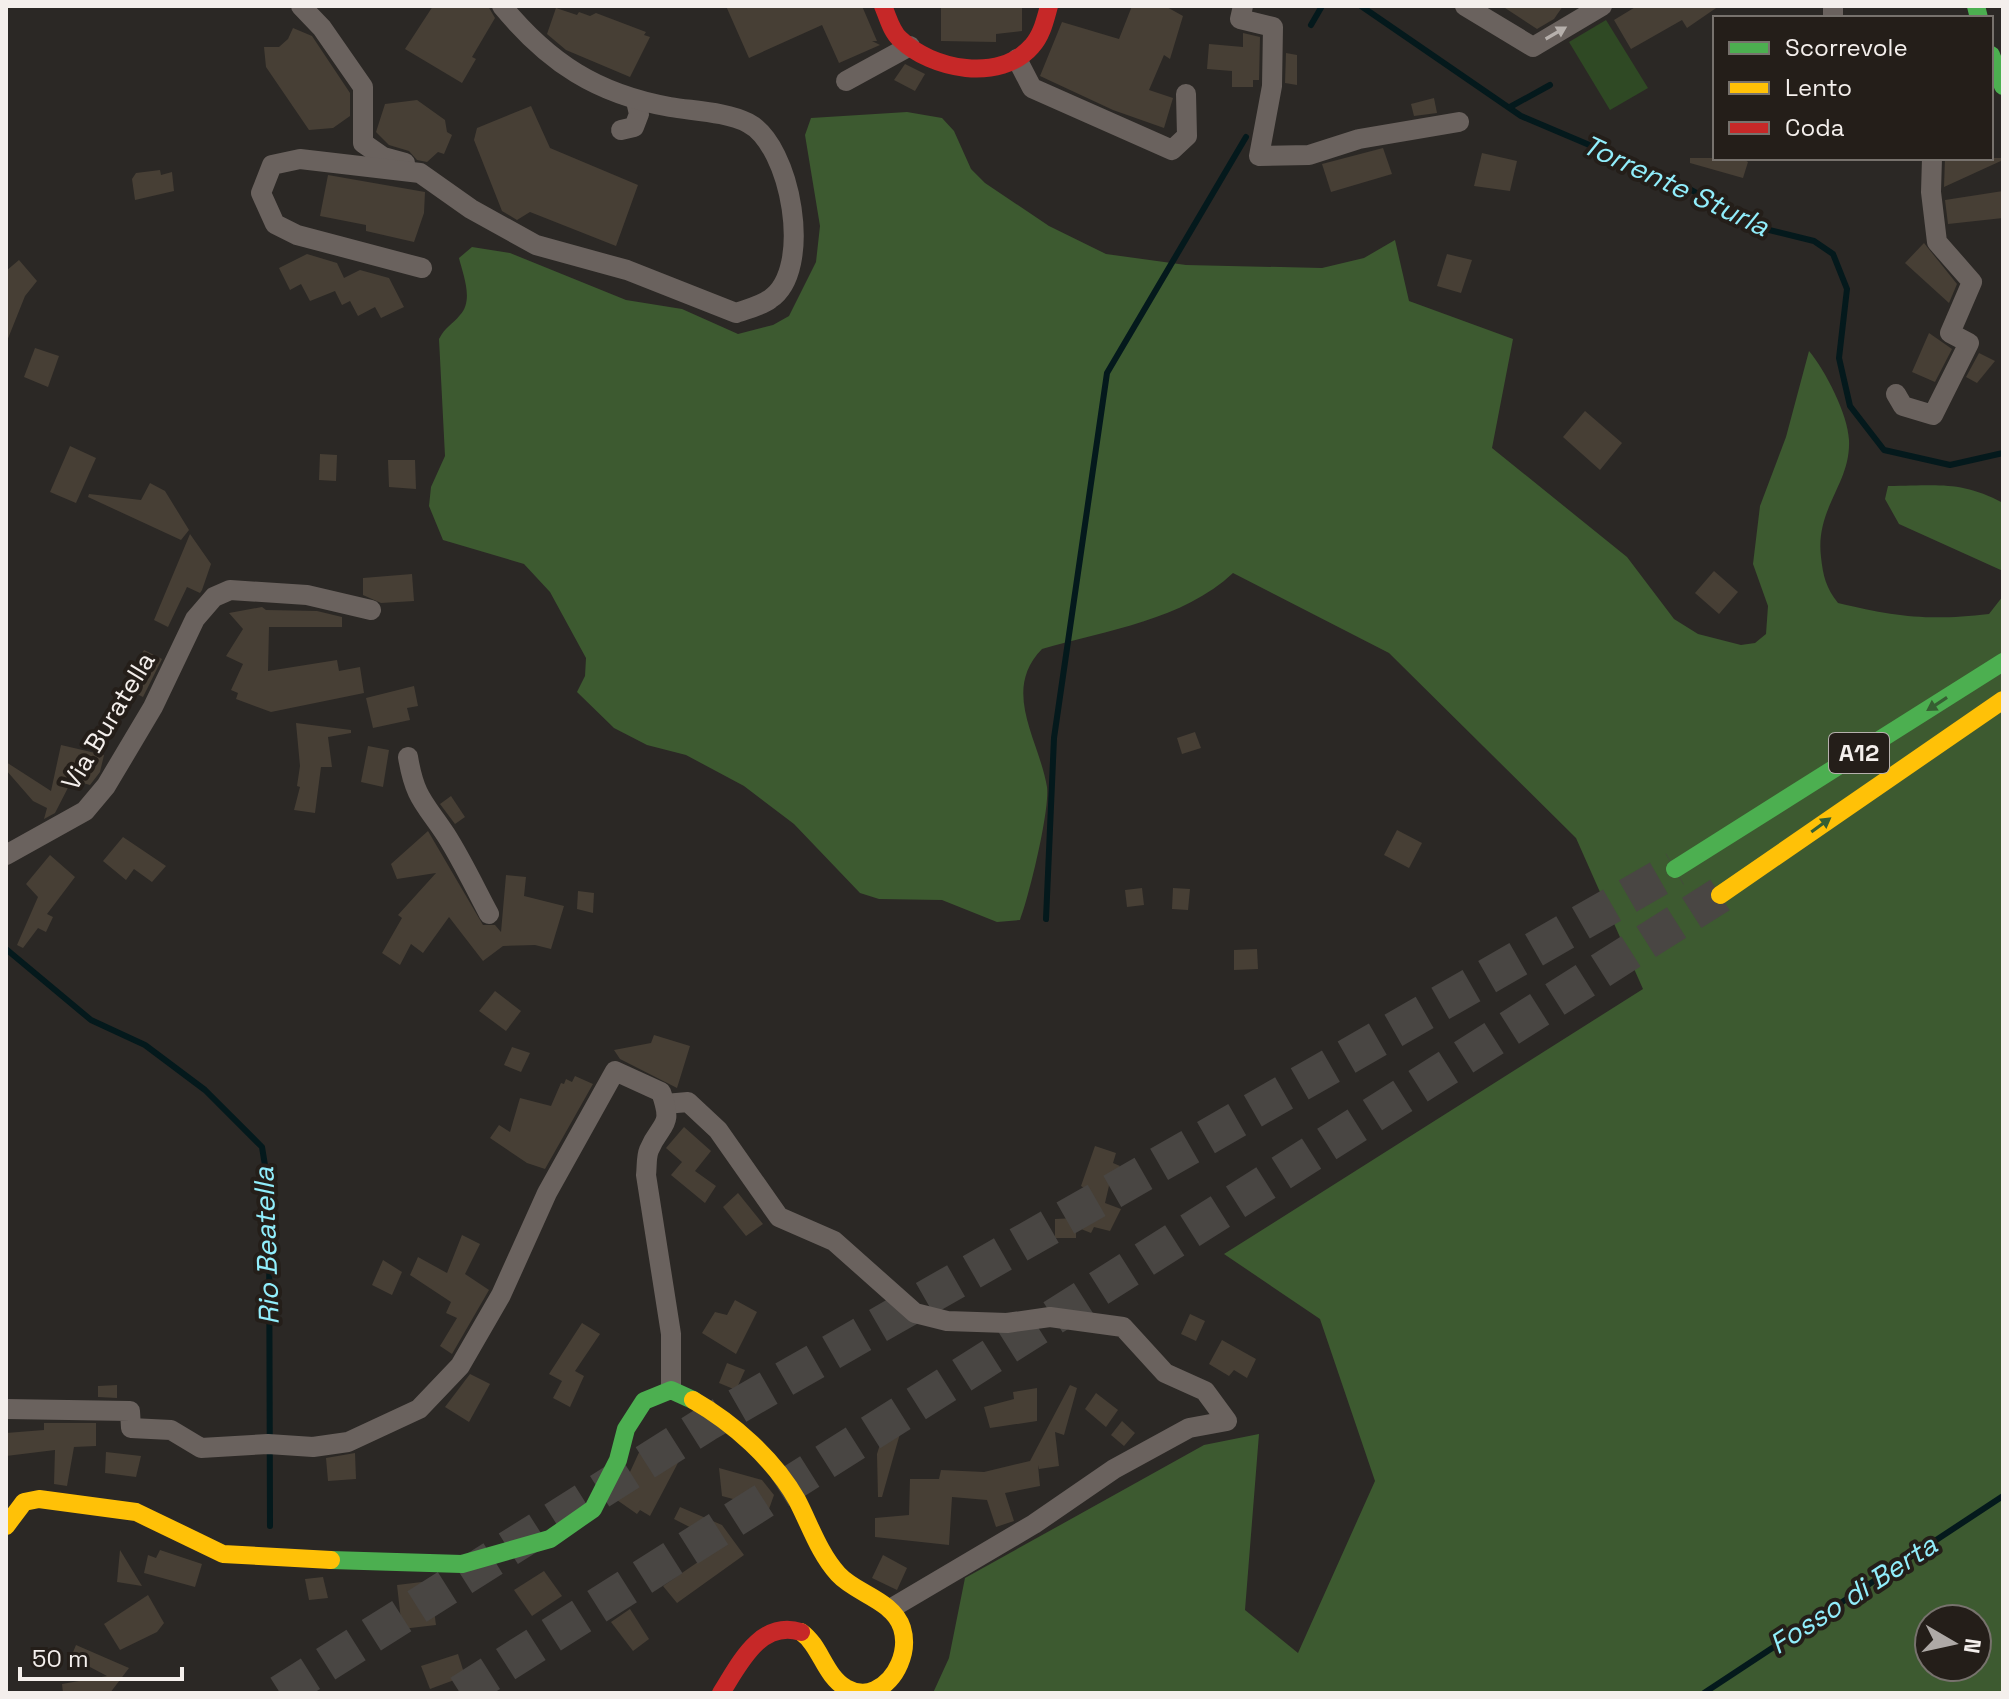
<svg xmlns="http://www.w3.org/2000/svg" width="2009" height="1699" font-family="'Space Grotesk',sans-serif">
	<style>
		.green { fill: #2f4924 }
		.forest { fill: #3d5a30; fill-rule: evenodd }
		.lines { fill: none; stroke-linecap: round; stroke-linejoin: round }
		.stream { stroke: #04191c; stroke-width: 6 }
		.building { fill: #473f35 }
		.highway-tunnel { stroke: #494643; stroke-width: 36; stroke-dasharray: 36 18; stroke-linecap: butt }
		.street { stroke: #6a625e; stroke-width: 20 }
		.fast { stroke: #4caf50; stroke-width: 18 }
		.slow { stroke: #ffc107; stroke-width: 18 }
		.jam { stroke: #c62828; stroke-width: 18 }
		.oneway { fill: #b6b0ac }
		.oneway2 { fill: #365f32 }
		.labels { text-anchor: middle; stroke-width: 8; stroke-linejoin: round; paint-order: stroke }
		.shield { fill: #241e19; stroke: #b6b0ad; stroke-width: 2 }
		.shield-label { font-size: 24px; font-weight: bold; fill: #f4efec }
		.street-label { font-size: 26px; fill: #f4efec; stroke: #241e19 }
		.water-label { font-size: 28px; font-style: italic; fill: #91eefc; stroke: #241e19 }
	</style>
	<rect width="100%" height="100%" fill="#2b2825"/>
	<path class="green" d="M1606 20 1648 88 1610 110 1569 42Z"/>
	<g class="forest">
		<path d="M907 112 942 118 954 131 971 169 985 183 1049 226 1106 254 1186 265 1322 268 1364 258 1395 240 1409 301 1513 339 1492 448 1627 557 1674 619 1698 634 1741 645 1755 643 1766 634 1768 606 1753 564 1760 506 1786 437 1809 351C1825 370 1848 414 1849 440 1851 484 1815 508 1821 557 1823 576 1826 588 1838 603 1896 617 1929 621 1989 614L2003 596V1693H933L949 1658 965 1578 1204 1445 1259 1434 1245 1610 1298 1653 1375 1481 1320 1319 1224 1254 1643 989 1576 838 1389 653 1233 573C1183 620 1107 630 1042 649 1001 691 1039 739 1047 787 1050 810 1029 897 1020 920L997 922 942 900 879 899 860 893 794 824 744 786 686 755 647 745 614 728 577 692 585 676 586 658 550 592 524 564 443 540 429 506 431 487 445 456 439 339C445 327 452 325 460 315 474 300 463 275 459 258L472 247 510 253 626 300 682 309 738 334 773 325 789 316 816 262 820 226 805 135 811 118ZM1929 1619H1977V1667H1929Z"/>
		<path d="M1888 486C1936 486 1960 480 2003 503V571L1899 524 1885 499Z"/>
	</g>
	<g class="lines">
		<g class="stream">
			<path d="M1361 6 1521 116 1679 183 1757 227 1814 241 1833 254 1847 289 1839 358 1850 406 1884 450 1950 465 2003 453"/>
			<path d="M1311 25 1322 6"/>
			<path d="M1510 107 1550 85"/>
			<path d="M1046 919 1054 738 1107 373 1246 137"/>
			<path d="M6 949 91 1020 145 1045 205 1090 262 1147 269 1190 270 1526"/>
			<path d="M1704 1693 2003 1496"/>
		</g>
	</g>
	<g class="building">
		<path d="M433 6H488L495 18 472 57 476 59 462 83 405 49Z"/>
		<path d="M726 6H862L877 41H872L880 45 839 63 822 25 749 58Z"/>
		<path d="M941 6H1022V31L996 34V42L941 41Z"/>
		<path d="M1132 6H1165L1183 16 1170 59 1164 55 1149 90 1173 98 1164 128 1113 110 1040 76 1062 22 1119 39Z"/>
		<path d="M1502 6H1563L1554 19 1537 29Z"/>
		<path d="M1637 6H1719L1687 28 1682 20 1631 49 1614 20Z"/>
		<path d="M556 8 577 15 579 12 590 16 596 13 646 32 644 35 650 37 630 77 566 50 547 34Z"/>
		<path d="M293 28 312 36 350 93V116L333 128 309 130 266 67 264 47H279L288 39Z"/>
		<path d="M1243 33 1260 37 1259 80H1253V87H1232V71L1207 69 1209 44 1243 47Z"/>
		<path d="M1286 53 1297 55V85L1285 83Z"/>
		<path d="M905 64 925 74 915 91 894 80Z"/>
		<path d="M1434 98 1437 113 1414 116 1411 104Z"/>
		<path d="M417 100 445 120 447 132 452 135 444 154 438 152 427 162 417 160 409 151 389 145 376 132 385 104Z"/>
		<path d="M531 106 550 148 638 185 616 246 530 212 517 220 502 211 474 140 477 128Z"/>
		<path d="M1383 148 1392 174 1331 192 1322 164Z"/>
		<path d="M1482 153 1517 161 1510 191 1474 186Z"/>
		<path d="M1690 158H1742L1748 162 1743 178 1690 163Z"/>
		<path d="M1945 158H2003V160L1944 187Z"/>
		<path d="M160 170 161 175 172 172 174 191 135 200 132 179 136 173Z"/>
		<path d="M328 175 425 192 424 213 414 242 366 231V225L320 216Z"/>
		<path d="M2003 191V218L1948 224 1945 200Z"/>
		<path d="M1924 243 1957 284 1949 303 1905 263Z"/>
		<path d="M307 254 337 263 344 278 360 270 389 278 404 307 381 318 375 307 358 316 350 301 342 305 335 291 310 301 301 284 290 290 279 268Z"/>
		<path d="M1447 254 1472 260 1461 293 1437 286Z"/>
		<path d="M19 260 37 281 25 296 7 341 6 271Z"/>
		<path d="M1929 333 1952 349 1935 382 1912 372Z"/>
		<path d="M35 348 59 356 48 387 24 377Z"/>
		<path d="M1979 353 1995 361 1977 383 1966 377Z"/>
		<path d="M1585 411 1622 443 1600 470 1563 437Z"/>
		<path d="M70 446 96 458 76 503 50 492Z"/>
		<path d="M320 454 337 455 336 481 319 480Z"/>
		<path d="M388 460H415L416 489 389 487Z"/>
		<path d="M150 483 165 491 189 530 181 540 88 497 89 494 141 500Z"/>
		<path d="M190 534 211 564 202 590 200 593 187 587 168 627 154 620Z"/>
		<path d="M1714 571 1738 592 1719 614 1695 593Z"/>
		<path d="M412 574 414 601 381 603 363 595V578Z"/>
		<path d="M262 607 266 610 317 611 342 617V627H269L268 671 337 660 339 671 360 667 364 693 271 712 236 699 238 693 231 690 243 664 226 656 243 629 229 613Z"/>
		<path d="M144 650 162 659 143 697 123 687Z"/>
		<path d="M414 686 418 706 407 708 410 720 373 728 366 698Z"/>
		<path d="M296 723 351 730V733L328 737 332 767H321L315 813 294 810 300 787 297 786 300 766Z"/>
		<path d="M1195 732 1201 748 1182 754 1177 738Z"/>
		<path d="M61 745 104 755 100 772 90 785 72 780 55 813 44 819 47 808 33 801 6 770V762L51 791Z"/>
		<path d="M368 746 389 750 383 787 361 782Z"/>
		<path d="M451 796 465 817 455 824 440 804Z"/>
		<path d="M1397 830 1422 843 1409 868 1384 855Z"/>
		<path d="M428 831 483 925H495L501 932 506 875 526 877 524 896 564 906 551 949 535 945 503 946 483 961 449 917 423 953 411 944 400 965 382 953 402 918 398 915 436 873 397 879 391 864Z"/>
		<path d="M123 837 166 866 152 882 134 869 126 880 103 861Z"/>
		<path d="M50 855 75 877 47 914 53 917 46 932 38 928 23 948 17 945 38 897 26 884Z"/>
		<path d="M1142 888 1144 905 1127 907 1125 890Z"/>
		<path d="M1173 888 1190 889 1188 910 1172 909Z"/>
		<path d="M578 891 594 893 593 913 577 909Z"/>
		<path d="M1257 949 1258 969 1234 970V950Z"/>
		<path d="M495 991 521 1011 506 1031 479 1011Z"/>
		<path d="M654 1035 690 1046 677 1088 620 1059 614 1050 651 1043Z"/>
		<path d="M512 1047 530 1053 521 1072 504 1065Z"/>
		<path d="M575 1076 593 1084 545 1169 527 1163 490 1138 499 1125 510 1132 520 1098 551 1106 561 1083 564 1084 566 1079 572 1082Z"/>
		<path d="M684 1127 711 1151 695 1171 716 1186 705 1203 671 1175 682 1162 666 1148Z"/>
		<path d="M1095 1146 1116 1153 1113 1163 1120 1166 1111 1177 1105 1203 1121 1209 1110 1231 1094 1227 1091 1233 1076 1227V1238H1055V1219L1076 1218 1086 1189 1081 1186Z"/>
		<path d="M738 1193 763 1224 746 1236 723 1207Z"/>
		<path d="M462 1235 480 1244 465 1274 489 1290 452 1354 440 1346 457 1318 446 1313 451 1302 410 1275 418 1257 447 1273Z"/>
		<path d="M383 1260 402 1272 392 1295 372 1285Z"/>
		<path d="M735 1300 757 1312 736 1354 702 1333 715 1312 727 1315Z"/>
		<path d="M1190 1314 1205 1321 1196 1341 1181 1334Z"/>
		<path d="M582 1323 600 1334 575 1371 584 1376 570 1407 553 1398 562 1381 549 1374Z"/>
		<path d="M1222 1340 1256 1359 1247 1378 1234 1370 1229 1376 1209 1364Z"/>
		<path d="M727 1363 745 1370 736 1390 719 1383Z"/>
		<path d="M470 1374 490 1384 469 1422 445 1407Z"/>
		<path d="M117 1385V1398L98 1397V1386Z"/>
		<path d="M1070 1385 1077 1388 1064 1435 1055 1432 1059 1466 1039 1469 1038 1465 1040 1486 1005 1493 1014 1521 996 1527 987 1500 952 1497 949 1545 875 1537V1518L909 1515 910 1479H939L941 1470 984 1472 1030 1461Z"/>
		<path d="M1037 1388V1421L990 1428 984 1407 1014 1399 1013 1392Z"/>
		<path d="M1096 1393 1118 1410 1106 1427 1085 1409Z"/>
		<path d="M1122 1421 1135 1433 1124 1446 1111 1435Z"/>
		<path d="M44 1423H96V1446L74 1447 67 1486 54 1484 55 1450 6 1456V1433L44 1430Z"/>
		<path d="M886 1425 901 1430 882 1497H878L877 1454Z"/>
		<path d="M642 1446 680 1459 650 1516 640 1510 637 1514 617 1500Z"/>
		<path d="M106 1452 141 1456 136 1477 105 1473Z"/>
		<path d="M355 1453 356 1479 328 1481 326 1458Z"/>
		<path d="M719 1468 762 1480 774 1495 769 1509 722 1496Z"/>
		<path d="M680 1507 722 1525 744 1555 677 1603 663 1586 711 1553 709 1550 719 1542 674 1519Z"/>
		<path d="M120 1550 142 1586 117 1582Z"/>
		<path d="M160 1550 202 1564 195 1587 144 1573 148 1555 156 1558Z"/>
		<path d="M883 1555 907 1568 897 1590 872 1578Z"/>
		<path d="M544 1571 562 1596 532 1616 514 1590Z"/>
		<path d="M323 1577 328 1598 309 1600 305 1579Z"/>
		<path d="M430 1581 436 1625 402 1629 397 1585Z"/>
		<path d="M148 1595 164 1623 157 1632 120 1650 104 1624Z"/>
		<path d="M630 1609 649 1639 633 1651 611 1622Z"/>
		<path d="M76 1645 129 1668 110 1693H63L62 1684 107 1676 71 1657Z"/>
		<path d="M458 1654 465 1676 430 1689 421 1666Z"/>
	</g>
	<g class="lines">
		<g class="highway-tunnel">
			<path d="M280 1693 706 1424 1675 869"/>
			<path d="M460 1693 1720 895"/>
		</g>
		<g class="street">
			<path d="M301 6 322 28 363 87V143L383 157 405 163"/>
			<path d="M1243 6 1240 19 1273 27 1272 86 1259 156 1309 155 1359 139 1459 122"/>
			<path d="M1465 6 1533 47 1602 6"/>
			<path d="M1833 18V6"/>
			<path d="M1017 59 1032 88 1172 150 1187 136 1186 94"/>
			<path d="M846 81 910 46"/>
			<path d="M621 130 634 127 639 114 636 101"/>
			<path d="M422 268 297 235 275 224 261 193 272 165 300 159 420 173 471 209 536 245 627 270 736 313C747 309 761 306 770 299 814 270 791 145 748 123 727 112 694 111 670 107 597 94 549 63 502 6"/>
			<path d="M1896 394 1903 406 1933 415 1969 343 1950 333 1972 282 1937 242 1931 192 1932 158"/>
			<path d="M408 757C415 799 425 803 446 835 462 860 475 888 489 914"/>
			<path d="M6 855 85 811 106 786 153 707 195 619 214 597 230 590 307 595 371 610"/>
			<path d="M665 1104 688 1102 718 1130 779 1217 834 1241 915 1313 947 1321 1007 1323 1050 1317 1123 1327 1165 1373 1205 1391 1227 1421 1189 1428 1114 1469 1034 1524 890 1609"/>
			<path d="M6 1409 130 1411 131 1428 171 1430 201 1448 268 1444 313 1447 348 1442 419 1409 460 1366 501 1295 547 1193 615 1071 661 1092C674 1129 661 1121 649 1150 646 1157 647 1168 646 1175L671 1334V1390"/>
		</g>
		<g class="fast">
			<path d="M1976 6 1979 18"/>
			<path d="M1991 55 2003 86"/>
			<path d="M1675 869 2003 662"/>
			<path d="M331 1560 462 1564 550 1539 593 1509 618 1460 626 1429 644 1401 671 1390 693 1400"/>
		</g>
		<g class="slow">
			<path d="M1720 895 2003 700"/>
			<path d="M693 1400C733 1423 774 1459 797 1500 810 1525 819 1553 838 1574 856 1594 893 1600 902 1628 909 1651 897 1680 875 1690 866 1694 855 1693 846 1688 824 1675 821 1646 801 1632"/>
			<path d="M6 1526 24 1502 39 1499 136 1512 223 1554 331 1560"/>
		</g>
		<g class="jam">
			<path d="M883 6C888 17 891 31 900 39 932 70 1000 83 1032 46 1042 35 1045 20 1049 6"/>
			<path d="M721 1693C739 1665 760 1619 801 1632"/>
		</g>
	</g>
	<defs><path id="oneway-solid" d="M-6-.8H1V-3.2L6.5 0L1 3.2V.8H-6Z" transform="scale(2)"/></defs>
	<use class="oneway" href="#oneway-solid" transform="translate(1556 33) rotate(-30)"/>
	<g class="oneway2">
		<use href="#oneway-solid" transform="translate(1937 704) rotate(147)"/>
		<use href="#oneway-solid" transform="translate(1821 825) rotate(-36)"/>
	</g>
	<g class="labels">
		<rect class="shield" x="1829" y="733" width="60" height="40" rx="6"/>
		<g class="shield-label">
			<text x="1859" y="761">A12</text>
		</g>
		<g class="street-label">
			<text transform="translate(108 721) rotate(-59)" y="9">Via Buratella</text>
		</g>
		<g class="water-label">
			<text transform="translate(1676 185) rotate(25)" y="10">Torrente Sturla</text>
			<text transform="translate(266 1246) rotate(-92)" y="10">Rio Beatella</text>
			<text transform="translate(1853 1594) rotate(-33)" y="10">Fosso di Berta</text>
		</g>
	</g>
	<rect width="2009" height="1699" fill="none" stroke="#f4efec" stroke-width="16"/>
	<rect x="1713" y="16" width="280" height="144" fill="#241e19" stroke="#77726d" stroke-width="2"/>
	<rect x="1729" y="42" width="40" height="12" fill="#4caf50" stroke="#77726d" stroke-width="2"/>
	<text x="1785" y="56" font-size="24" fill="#f4efec">Scorrevole</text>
	<rect x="1729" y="82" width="40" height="12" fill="#ffc107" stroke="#77726d" stroke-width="2"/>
	<text x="1785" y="96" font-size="24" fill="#f4efec">Lento</text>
	<rect x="1729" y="122" width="40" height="12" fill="#c62828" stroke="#77726d" stroke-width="2"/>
	<text x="1785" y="136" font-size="24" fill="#f4efec">Coda</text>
	<g transform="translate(1953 1643) rotate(99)"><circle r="38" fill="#241e19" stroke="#77726d" stroke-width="2"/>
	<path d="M0-6L14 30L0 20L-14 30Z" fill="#aea9a6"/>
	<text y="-12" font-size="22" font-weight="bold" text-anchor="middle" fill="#f4efec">N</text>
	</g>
	<path d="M20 1667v12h162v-12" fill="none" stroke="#f4efec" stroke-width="4"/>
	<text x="32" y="1667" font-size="24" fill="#f4efec" stroke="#241e19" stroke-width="6" paint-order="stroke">50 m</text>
</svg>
